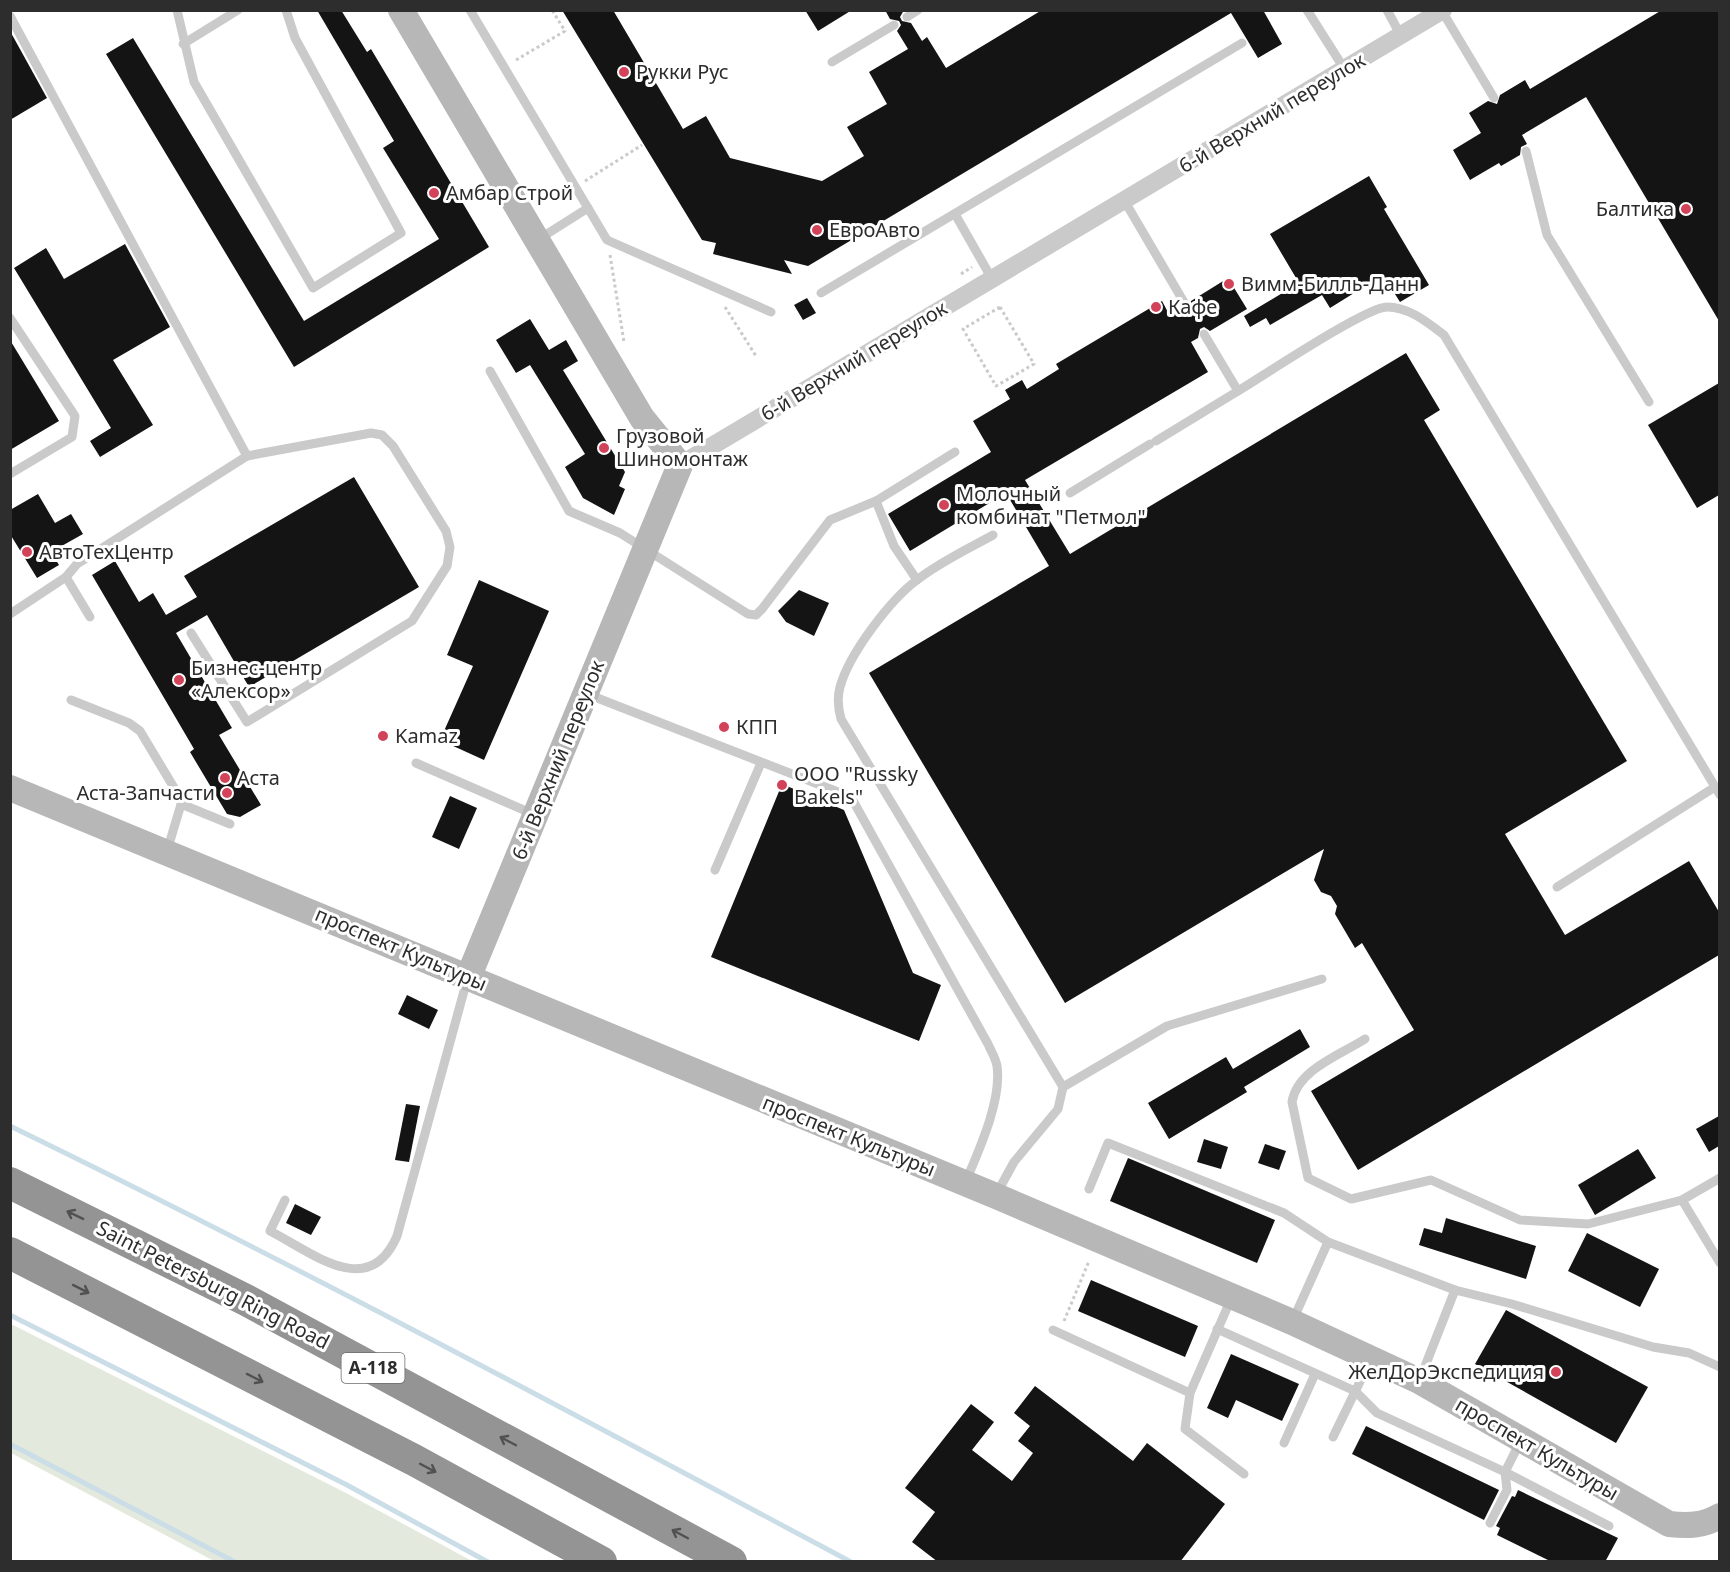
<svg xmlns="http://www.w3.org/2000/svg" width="1730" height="1572" font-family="'Noto Sans',sans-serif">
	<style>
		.green { fill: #e4e9dd }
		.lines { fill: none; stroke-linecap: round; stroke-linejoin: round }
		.stream { stroke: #cbdee7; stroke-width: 5 }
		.building { fill: #141414 }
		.path { stroke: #cacaca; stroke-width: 3; stroke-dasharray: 3 3; stroke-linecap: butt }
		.lane { stroke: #cacaca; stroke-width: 9 }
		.street { stroke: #cacaca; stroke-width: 18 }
		.secondary { stroke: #b7b7b7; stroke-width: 26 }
		.highway { stroke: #949494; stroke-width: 32 }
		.oneway { stroke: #515151 }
		.poi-dot { fill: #d24258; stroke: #fff; stroke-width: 2 }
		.labels { text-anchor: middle; stroke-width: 6; stroke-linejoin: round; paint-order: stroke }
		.shield { fill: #fff; stroke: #6c6c6c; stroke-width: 1.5 }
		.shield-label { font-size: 18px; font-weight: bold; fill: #2d2d2d }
		.poi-label { font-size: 20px; fill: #2d2d2d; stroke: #fff; text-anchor: start }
		.street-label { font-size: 20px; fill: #2d2d2d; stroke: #fff }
	</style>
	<rect width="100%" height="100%" fill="#fff"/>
	<path class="green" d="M11 1324 346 1493 472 1561H214L11 1453Z"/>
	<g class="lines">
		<g class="stream">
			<path d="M10 1126C294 1264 572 1413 851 1562"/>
			<path d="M10 1315 347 1485 488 1562"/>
			<path d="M10 1444 235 1562"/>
		</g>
	</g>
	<g class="building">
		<path d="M317 10H341L367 52 371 49 489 247 294 367 106 54 133 38 304 321 439 239 383 148 394 141Z"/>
		<path d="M562 10H613L683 129 706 116 730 158 822 181 864 156 847 127 887 104 869 72 908 49 897 31 901 25 899 21 890 19 885 10H904L900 17 902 21 911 23 922 41 927 37 946 68 1042 10H1263L1282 44 1258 58 1231 13 808 266 784 260 792 274 713 254 716 243 702 240Z"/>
		<path d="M805 10H852L818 31Z"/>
		<path d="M1662 10H1719V321L1586 97 1522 135 1527 144 1521 147 1520 155 1501 166 1499 163 1470 180 1453 150 1481 133 1469 113 1488 101 1497 104 1500 95 1525 80 1530 89Z"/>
		<path d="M10 31 47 98 10 120Z"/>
		<path d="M1369 176 1387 207 1384 209 1429 285 1400 302 1383 275 1330 308 1322 295 1270 325 1266 318 1250 327 1244 316 1299 283 1270 234Z"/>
		<path d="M125 244 170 327 113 360 153 425 100 457 90 441 111 428 14 268 46 248 64 279Z"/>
		<path d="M1228 278 1247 309 1210 331 1204 327 1200 329 1198 338 1191 342 1208 372 1025 480 1070 554 1406 353 1440 410 1424 420 1627 761 1505 834 1565 935 1689 861 1719 912V955L1358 1170 1311 1091 1414 1030 1362 943 1355 948 1335 914 1337 906 1331 896 1321 892 1314 880 1324 849 1065 1003 869 673 1049 566 1006 493 910 551 888 514 991 452 973 421 1010 399 1005 390 1022 380 1027 389 1059 369 1056 364 1162 301 1169 314 1179 308 1188 310 1191 301Z"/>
		<path d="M807 298 816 313 803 320 794 305Z"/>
		<path d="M530 319 549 350 566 340 578 361 563 370 625 472 619 486 625 489 614 515 583 498 565 467 585 454 530 365 516 373 496 340Z"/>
		<path d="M10 340 59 421 10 450Z"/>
		<path d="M1719 383V495L1697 508 1648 425Z"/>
		<path d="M354 477 419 587 249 687 207 615 176 633 232 728 219 735 261 805 240 817 227 814 190 752 194 749 92 575 115 561 139 602 153 593 166 615 197 597 184 576Z"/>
		<path d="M38 494 55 523 71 514 83 534 51 552 59 565 37 578 10 534V510Z"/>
		<path d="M479 580 549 611 484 760 440 740 473 666 447 655Z"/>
		<path d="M799 590 829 603 814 636 786 622 778 611Z"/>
		<path d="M782 784 844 810 913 973 941 985 919 1041 711 957Z"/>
		<path d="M450 796 477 808 459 849 432 837Z"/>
		<path d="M407 995 438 1010 429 1029 398 1014Z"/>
		<path d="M1300 1029 1310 1047 1244 1087 1247 1092 1169 1139 1148 1103 1226 1057 1233 1069Z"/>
		<path d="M406 1104 420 1106 409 1162 395 1160Z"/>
		<path d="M1719 1116V1146L1709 1152 1696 1129Z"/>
		<path d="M1204 1139 1228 1147 1221 1169 1197 1162Z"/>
		<path d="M1265 1144 1286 1151 1279 1170 1258 1163Z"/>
		<path d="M1638 1149 1656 1178 1595 1215 1578 1185Z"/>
		<path d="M1128 1158 1275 1220 1257 1263 1110 1201Z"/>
		<path d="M295 1204 321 1217 311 1235 286 1223Z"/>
		<path d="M1446 1218 1536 1246 1526 1279 1419 1245 1424 1228 1442 1233Z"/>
		<path d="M1587 1233 1659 1269 1640 1307 1568 1271Z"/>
		<path d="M1091 1280 1198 1326 1185 1357 1078 1311Z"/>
		<path d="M1506 1310 1648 1387 1616 1443 1475 1364Z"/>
		<path d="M1231 1354 1299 1384 1282 1421 1236 1400 1228 1418 1207 1408Z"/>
		<path d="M1035 1386 1133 1461 1147 1443 1225 1504 1180 1562H938L912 1542 935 1512 905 1488 971 1404 994 1422 972 1450 1012 1481 1033 1453 1018 1441 1030 1426 1014 1413Z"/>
		<path d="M1366 1426 1499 1490 1484 1520 1352 1454Z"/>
		<path d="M1518 1490 1618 1538 1605 1562H1552L1497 1535 1500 1528 1496 1526 1512 1496 1515 1497Z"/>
	</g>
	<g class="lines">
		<g class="path">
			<path d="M516 60 565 31 552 10"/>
			<path d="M585 181 642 145"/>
			<path d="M610 255 624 342"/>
			<path d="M961 274 972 267"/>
			<path d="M725 307 756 356"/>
			<path d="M1000 307 1034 364 996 386 963 329Z"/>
			<path d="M1064 1321 1089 1261"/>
		</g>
		<g class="lane">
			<path d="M177 10 194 82 313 288 401 233 295 38 286 10"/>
			<path d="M470 10 607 240 771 312"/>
			<path d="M1307 10 1345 70"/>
			<path d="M1387 10 1401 36"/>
			<path d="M1442 11 1494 98"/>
			<path d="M10 16 247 456 77 564 66 577 10 614"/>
			<path d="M907 17 918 10"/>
			<path d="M183 44 238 10"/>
			<path d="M832 62 894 25"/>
			<path d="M1526 151 1547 235 1649 402"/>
			<path d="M1124 200 1185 304"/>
			<path d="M955 214 992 279"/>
			<path d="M539 239 588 208"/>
			<path d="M821 293 1242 43"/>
			<path d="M10 318 75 416 72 437 10 474"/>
			<path d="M490 371 569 511 620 533 748 614 756 615 762 609 830 520 876 501 955 452"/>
			<path d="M1238 391C1263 376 1366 307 1387 307 1409 307 1427 322 1444 335L1720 795"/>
			<path d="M1156 441 1238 391 1204 334"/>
			<path d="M1070 493 1150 444"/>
			<path d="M876 501 894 546 917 580"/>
			<path d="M993 535C968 549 940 562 917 580 890 600 849 654 840 687 837 698 838 708 841 719L1063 1087 1167 1026 1322 979"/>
			<path d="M66 577 90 617"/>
			<path d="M191 633 247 722 412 621 447 566 450 547 446 531 393 446 382 435 371 433 247 456"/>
			<path d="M587 694 851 797 988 1044C991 1051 996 1059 997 1066 1002 1100 979 1150 966 1181"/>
			<path d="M71 700 129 723 140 731 182 801 167 851"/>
			<path d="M416 763 533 814"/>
			<path d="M181 804 230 824"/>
			<path d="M715 870 761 763"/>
			<path d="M1557 887 1715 787"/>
			<path d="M1365 1039C1340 1055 1297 1070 1292 1102L1308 1178 1351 1199 1431 1180 1520 1220 1588 1224 1682 1200"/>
			<path d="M1720 1178 1682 1200 1720 1263"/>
			<path d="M1089 1189 1108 1143 1284 1213 1328 1242 1455 1290"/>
			<path d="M997 1193 1014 1162 1058 1109 1063 1087"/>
			<path d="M285 1200 270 1231C313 1253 369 1301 397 1236L467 980"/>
			<path d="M1293 1320 1328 1242"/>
			<path d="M1217 1329 1355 1391 1377 1413 1505 1472 1609 1526"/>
			<path d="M1053 1330 1190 1393 1185 1429 1244 1474"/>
			<path d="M1420 1379 1455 1290 1512 1304 1653 1347 1689 1353 1720 1367"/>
			<path d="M1190 1393 1231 1299"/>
			<path d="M1333 1437 1370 1361"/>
			<path d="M1284 1443 1315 1374"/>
			<path d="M1490 1523 1507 1490 1505 1472 1520 1442"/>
		</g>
		<path class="street" d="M680 465 1443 10"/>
		<g class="secondary">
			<path d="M401 10 642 418 680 465 468 978"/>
			<path d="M10 788 996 1196 1292 1322 1419 1381 1669 1524C1687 1526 1703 1526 1720 1516"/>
		</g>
		<g class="highway">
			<path d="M10 1183 246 1300 731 1562"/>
			<path d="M10 1253 414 1460 601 1562"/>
		</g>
	</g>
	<defs><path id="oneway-shaft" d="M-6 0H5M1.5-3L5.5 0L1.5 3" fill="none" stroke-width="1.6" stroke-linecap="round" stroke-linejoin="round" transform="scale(1.5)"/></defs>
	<g class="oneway">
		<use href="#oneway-shaft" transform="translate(75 1215) rotate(-154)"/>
		<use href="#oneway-shaft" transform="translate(81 1289) rotate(27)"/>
		<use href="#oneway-shaft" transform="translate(255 1378) rotate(27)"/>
		<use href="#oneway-shaft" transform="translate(508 1441) rotate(-152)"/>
		<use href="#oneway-shaft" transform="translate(428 1468) rotate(28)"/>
		<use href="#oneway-shaft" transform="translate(680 1534) rotate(-152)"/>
	</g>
	<g class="poi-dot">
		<circle cx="624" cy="72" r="6"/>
		<circle cx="434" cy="193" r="6"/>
		<circle cx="1686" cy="209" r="6"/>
		<circle cx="817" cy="230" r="6"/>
		<circle cx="1229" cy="284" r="6"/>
		<circle cx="1156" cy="307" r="6"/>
		<circle cx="604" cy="448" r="6"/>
		<circle cx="944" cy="505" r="6"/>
		<circle cx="27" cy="552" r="6"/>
		<circle cx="179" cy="680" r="6"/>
		<circle cx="724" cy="727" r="6"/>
		<circle cx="383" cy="736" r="6"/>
		<circle cx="225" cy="778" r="6"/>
		<circle cx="782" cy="785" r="6"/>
		<circle cx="227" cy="793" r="6"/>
		<circle cx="1556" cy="1372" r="6"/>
	</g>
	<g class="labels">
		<rect class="shield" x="341.5" y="1353" width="63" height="30" rx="4.5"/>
		<g class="shield-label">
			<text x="373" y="1374">А-118</text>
		</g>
		<g class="poi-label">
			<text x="636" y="79">Рукки Рус</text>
			<text x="446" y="200">Амбар Строй</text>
			<text x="1674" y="216" text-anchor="end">Балтика</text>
			<text x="829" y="237">ЕвроАвто</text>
			<text x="1241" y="291">Вимм-Билль-Данн</text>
			<text x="1168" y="314">Кафе</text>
			<text x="616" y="443">Грузовой<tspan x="616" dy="23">Шиномонтаж</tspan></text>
			<text x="956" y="501">Молочный<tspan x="956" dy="23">комбинат "Петмол"</tspan></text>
			<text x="39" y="559">АвтоТехЦентр</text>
			<text x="191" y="675">Бизнес-центр<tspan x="191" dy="23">«Алексор»</tspan></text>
			<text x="736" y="734">КПП</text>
			<text x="395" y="743">Kamaz</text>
			<text x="794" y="781">ООО "Russky<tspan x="794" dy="23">Bakels"</tspan></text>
			<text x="237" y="785">Аста</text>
			<text x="215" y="800" text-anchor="end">Аста-Запчасти</text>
			<text x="1544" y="1379" text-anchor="end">ЖелДорЭкспедиция</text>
		</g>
		<g class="street-label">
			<text transform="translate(1272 113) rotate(-31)" y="7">6-й Верхний переулок</text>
			<text transform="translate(854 361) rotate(-31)" y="7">6-й Верхний переулок</text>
			<text transform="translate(558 760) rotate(-68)" y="7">6-й Верхний переулок</text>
			<text transform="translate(401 949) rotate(23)" y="7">проспект Культуры</text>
			<text transform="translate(849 1136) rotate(22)" y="7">проспект Культуры</text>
			<text transform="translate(213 1285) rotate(27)" y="7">Saint Petersburg Ring Road</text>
			<text transform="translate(1537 1449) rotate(30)" y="7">проспект Культуры</text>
		</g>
	</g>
	<rect width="1730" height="1572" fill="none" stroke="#2d2d2d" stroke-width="24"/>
</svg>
